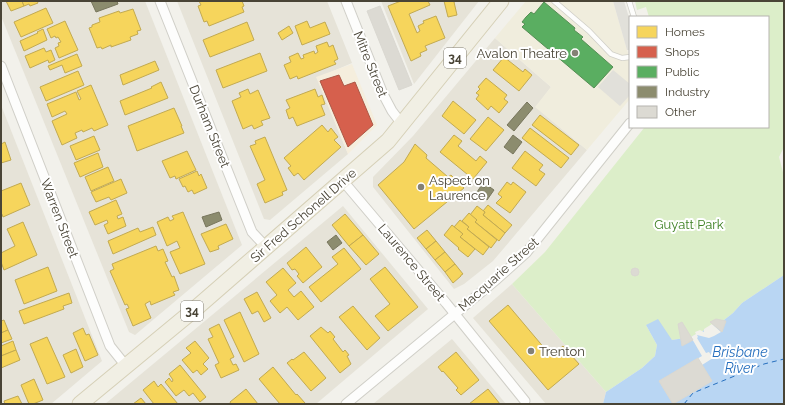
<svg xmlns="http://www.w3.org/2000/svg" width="785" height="405" font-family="Raleway,sans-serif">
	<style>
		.residential { fill: #e6e3d8 }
		.commercial { fill: #f5eedd }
		.education { fill: #f0eddd }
		.green { fill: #dceec9 }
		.parking { fill: #e1e0da }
		.water { fill: #b9d6f3 }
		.pier { fill: #f2f1eb }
		.homes { fill: #f6d55c; stroke: #c2aa51 }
		.shops { fill: #d6604d; stroke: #ac5846 }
		.public { fill: #5aae61; stroke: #558e54 }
		.industry { fill: #8c8c6e; stroke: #78765d }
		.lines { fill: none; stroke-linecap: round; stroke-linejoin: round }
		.ferry { stroke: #266fbe; stroke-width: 1; stroke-dasharray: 5 4; stroke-linecap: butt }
		.building { fill: #dcdad3; stroke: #dad8d1 }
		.lane-casing { stroke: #d0cfc8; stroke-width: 6 }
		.street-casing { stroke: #d0cfc8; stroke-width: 11 }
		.primary-casing { stroke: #d6d0b7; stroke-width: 17 }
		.lane { stroke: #fdfdfc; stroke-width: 4.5 }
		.street { stroke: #fdfdfc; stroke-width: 9 }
		.primary { stroke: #f1efe4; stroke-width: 15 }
		.poi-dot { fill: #848175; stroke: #fff; stroke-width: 1.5 }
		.labels { text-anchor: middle; stroke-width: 4; stroke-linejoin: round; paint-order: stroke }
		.shield { fill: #fff; stroke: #807c72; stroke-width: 1 }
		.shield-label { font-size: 12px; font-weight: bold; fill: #494436 }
		.poi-label { font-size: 13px; fill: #494436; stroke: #fff; text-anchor: start }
		.street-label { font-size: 13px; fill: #494436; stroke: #fff }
		.park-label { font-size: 13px; fill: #3e8024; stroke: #fff }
		.water-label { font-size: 14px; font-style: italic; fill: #266fbe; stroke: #fff }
	</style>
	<rect width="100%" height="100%" fill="#f2f1eb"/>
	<g class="residential">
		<path d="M1 1H145L242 245 135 335 129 332 1 16Z"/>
		<path d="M177 1H327L352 63 317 78 348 154 270 220 264 219Z"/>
		<path d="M381 1H479L414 84Z"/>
		<path d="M495 38 551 87 536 107 587 150 493 261 464 284 454 289 373 187V177L413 136Z"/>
		<path d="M1 105 102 361 51 404H1Z"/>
		<path d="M343 206 428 309 316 404H105Z"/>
		<path d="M512 284 606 392 603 404H546L473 318Z"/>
		<path d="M452 339 506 404H373Z"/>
	</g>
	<path class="commercial" d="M352 64 377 125 348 154 316 77Z"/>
	<path class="education" d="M526 1H613L630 60V99L587 150 535 107 551 87 495 38Z"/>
	<path class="green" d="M635 1H784V147L779 157 784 176V275L742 303 733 313 724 320 691 337 672 340 646 325 657 345 655 356 642 368 606 392 512 284 545 252 644 128 649 127H768V17H649L646 7 637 10Z"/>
	<g class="parking">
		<path d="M613 1H624L630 21V50H627Z"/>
		<path d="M613 70 630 84V95L620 106 598 87Z"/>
	</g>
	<path class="water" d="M784 275V404H603L606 392 642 368 655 356 657 345 646 325 658 319 672 340 691 337 724 320 733 313 742 303Z"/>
	<path class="pier" d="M712 324 721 332 714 336 709 338 697 335 698 337 697 338 706 353 709 352 713 358 702 365 712 381 673 404 659 381 702 356 691 337 696 334 695 332 700 330 704 332V329Z"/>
	<g class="homes">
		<path d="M6 1H22L24 6 11 11Z"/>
		<path d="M22 1H37L38 3 30 6 29 4 24 6Z"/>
		<path d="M199 1H242L244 6 242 7 244 12 209 26 207 21 204 22 198 6 201 5Z"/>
		<path d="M401 1H428L430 5 409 14 417 33 420 31 418 26 424 23 423 21 436 16 445 38 425 46 427 50 420 53 421 56 411 61 388 6Z"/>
		<path d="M444 1H456L454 2 457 15 448 17Z"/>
		<path d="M46 8 53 23 21 37 14 22Z"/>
		<path d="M133 9 141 30 137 31 138 34 130 37 131 40 111 47V45L102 49 101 47 97 48 89 28 92 27V25L100 22 99 18 119 11 120 13Z"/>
		<path d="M65 21 78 50 59 58 55 48 59 46 58 43 61 42 58 37 56 38 55 36 51 38 47 29Z"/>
		<path d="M307 21 310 28 325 22 330 34 302 45 295 26Z"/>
		<path d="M247 22 254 40 210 57 203 40Z"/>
		<path d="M289 26 293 33 282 40 278 33Z"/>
		<path d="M43 29 47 40 24 51 20 41 38 33 37 32Z"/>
		<path d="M327 42 329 47 333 45 338 59 334 61 336 64 298 79 297 76 290 79 284 65 291 62 289 57 298 53 301 59 304 58 303 55 314 51 315 54 318 52 316 46Z"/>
		<path d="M44 48 46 52 51 50 55 60 49 63 48 60 30 68 25 56Z"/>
		<path d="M260 53 267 71 223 88 216 70Z"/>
		<path d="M77 54 82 66 65 73 62 65 50 70 48 66Z"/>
		<path d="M504 57 523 72 525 69 532 75 519 91 493 70Z"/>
		<path d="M155 61 159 70 123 85 120 75Z"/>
		<path d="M78 71 84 85 46 101 40 87Z"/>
		<path d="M486 78 507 95 504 99 508 102 499 113 491 106 488 110 476 99 479 95 476 93 480 89 478 87Z"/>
		<path d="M161 82 168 98 125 115 120 101 152 88 151 87Z"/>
		<path d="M91 85 108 125 94 131 92 128 83 132 82 130 75 133 77 138 62 145 52 121 67 114 65 111 52 117 47 104 76 92 79 100 81 99 77 91Z"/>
		<path d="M248 89 250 94 258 90 270 118 261 121 263 125 254 129 252 125 243 129 232 101 241 97 239 93Z"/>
		<path d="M315 89 318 97 322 95 325 104 321 105 325 115 297 126 293 117 289 119 286 110 290 108 286 100Z"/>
		<path d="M453 101 476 120 464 134 442 116Z"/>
		<path d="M174 108 182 126H181L184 133 137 151 128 126Z"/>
		<path d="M540 115 579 145 571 155 532 125Z"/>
		<path d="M488 117 504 130 486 151 470 139Z"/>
		<path d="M322 125 328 132 331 128 338 137 334 140 341 147 304 180 298 173 294 176 288 168 291 166 284 158Z"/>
		<path d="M530 128 569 158 561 168 522 138Z"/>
		<path d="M454 135 462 141 458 146 476 161 480 156 487 162 473 179 440 152Z"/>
		<path d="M94 136 100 150 76 160 70 146Z"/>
		<path d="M265 137 287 190 282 192 283 195 265 203 257 184 265 180 250 146 256 144 255 141Z"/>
		<path d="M5 142 11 160 1 163V144Z"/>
		<path d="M415 144 427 155 426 158 448 177 451 175 464 188 414 229 378 185 404 162Z"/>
		<path d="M187 151 196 170 176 179 175 176 170 178 162 161Z"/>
		<path d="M525 151 543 165 539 170 545 174 536 186 512 168Z"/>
		<path d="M98 153 103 167 80 177 74 163Z"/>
		<path d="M108 167 114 181 91 191 85 177Z"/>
		<path d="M197 171 199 176 201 174 207 188 194 194 192 190 188 192 185 186 183 187 179 179Z"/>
		<path d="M121 179 127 193 111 200 109 197 96 202 91 192Z"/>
		<path d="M507 182 511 185 513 182 526 192 510 213 496 203 502 197 498 194Z"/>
		<path d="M21 183 30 205 3 217 2 214H1V191Z"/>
		<path d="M116 200 122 214 117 216 118 219 123 217 126 226 108 234 104 225 108 223 107 220 95 225 89 212Z"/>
		<path d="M488 205 512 225 505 233 483 215 485 212 483 211Z"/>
		<path d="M477 206 485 212 483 215 505 233 499 241 475 222 477 220 470 215Z"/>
		<path d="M183 212 205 264 180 274 170 252 180 248 177 241 167 246 157 222 168 217 170 221 174 219 172 216Z"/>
		<path d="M469 213 477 220 475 222 497 240 491 248 467 229 469 227 462 221Z"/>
		<path d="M345 214 363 235 349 246 332 225Z"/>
		<path d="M460 220 469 227 467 229 489 247 483 255 460 237 463 234 454 227Z"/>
		<path d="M23 222 37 255 4 270 1 262V253L15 246 7 229Z"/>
		<path d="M226 224 233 239 218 246 219 249 210 252 201 234Z"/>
		<path d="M452 225 463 234 460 237 475 249 468 257 458 249 459 248 444 235Z"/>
		<path d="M153 227 156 235 113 254 108 241 138 228 140 232Z"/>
		<path d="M427 230 436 241 426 249 417 238Z"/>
		<path d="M363 235 379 254 366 265 349 246Z"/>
		<path d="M436 241 445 252 435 260 426 249Z"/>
		<path d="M156 246 158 251 163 249 168 261 165 262 172 277 174 276 179 290 173 292 175 295 151 305 150 301 145 304 151 318 133 326 126 309 129 308 127 304 125 305 110 271 114 269 112 264Z"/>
		<path d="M306 247 322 267 303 283 297 276 299 274 295 269 292 270 287 263Z"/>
		<path d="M344 248 361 269 321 302 309 287 338 264 332 257Z"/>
		<path d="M445 252 455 264 445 272 435 260Z"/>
		<path d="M455 264 463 274 461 275V276L453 283 445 272Z"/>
		<path d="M48 267 57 291 24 304 15 280Z"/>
		<path d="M385 267 418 307 388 331 375 316 390 304 370 279Z"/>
		<path d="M283 268 296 283 288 290 294 297 301 291 314 307 298 320 287 307 280 313 270 301 277 295 266 282Z"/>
		<path d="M257 292 271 318 264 322 258 311 252 314 244 299Z"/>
		<path d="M69 293 72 303 63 306 64 309 24 324 19 311Z"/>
		<path d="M508 305 551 356 563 346 579 364 548 390 489 321Z"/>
		<path d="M353 306 380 338 367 350 339 317Z"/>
		<path d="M240 312 259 354 244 362 224 320Z"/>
		<path d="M4 320 8 330 1 333V321Z"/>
		<path d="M219 324 234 357 230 359 233 365 236 364 239 370 221 378 215 365 219 363 208 339 213 337 209 329Z"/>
		<path d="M321 327 328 333 330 331 335 337 333 339 343 352 345 350 349 355 347 356 351 364 340 373 310 336Z"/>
		<path d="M83 328 86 335 89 334 98 355 85 361 73 333Z"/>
		<path d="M8 330 12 339 1 343V333Z"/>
		<path d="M47 337 65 377 47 384 30 344Z"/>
		<path d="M13 341 16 350 1 356V346Z"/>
		<path d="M195 341 209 358 203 364 208 369 201 375 197 370 193 373 182 360 191 353 186 348Z"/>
		<path d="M76 349 83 367 71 373 63 355Z"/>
		<path d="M16 350 20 360 1 368V356Z"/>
		<path d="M304 352 326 378 311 391 287 363 292 359 293 360Z"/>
		<path d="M456 352 479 380 461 395 456 390 458 388 443 371 442 372 438 367Z"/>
		<path d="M180 365 206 397 200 402 193 393 189 396 184 390 176 396 165 382 169 378 172 382 173 380 169 374Z"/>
		<path d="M273 367 296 395 297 394 305 403 303 404H280L259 379Z"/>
		<path d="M34 379 43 400 33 404H29L21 385Z"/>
		<path d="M154 381 158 387 161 384 178 404H154L143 390Z"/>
		<path d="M246 389 258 404H231L230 402Z"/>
		<path d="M488 389 500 404H469Z"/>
		<path d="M18 396 22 404H5L4 401Z"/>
		<path d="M141 398 146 404H133Z"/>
	</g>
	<path class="shops" d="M339 75 344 86 355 82 373 125 348 147 320 81Z"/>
	<path class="public" d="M544 2 575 28 574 30 583 37 581 39 613 67 594 88 522 27 525 24 522 22 526 17 531 12 534 14Z"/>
	<g class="industry">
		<path d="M91 1H117L118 4 96 12Z"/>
		<path d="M527 102 533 108 514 131 507 125Z"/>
		<path d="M513 135 522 142 513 154 504 147Z"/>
		<path d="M487 185 494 190 487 200 477 192 481 186 484 188Z"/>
		<path d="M219 212 222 220 206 227 202 217Z"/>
		<path d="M336 235 342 243 333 250 327 242Z"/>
	</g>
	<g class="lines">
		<path class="ferry" d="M684 404 693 393 764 364 784 359"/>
	</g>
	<g class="building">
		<path d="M380 6 412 85 399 90 367 11Z"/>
		<circle cx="635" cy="272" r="4"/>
		<path d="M716 319 726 321 722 332 710 322Z"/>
		<path d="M682 322 693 340 682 346 678 324Z"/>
		<path d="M698 358 712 381 673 404 659 381Z"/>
	</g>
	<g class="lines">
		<defs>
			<g id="lane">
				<path d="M554 1 589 31 611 54 622 58 630 57"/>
				<path d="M629 1 634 17"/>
			</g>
			<g id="street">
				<path d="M160 1 252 232 266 247"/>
				<path d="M346 1 383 94 392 111 402 124"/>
				<path d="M1 66 110 346 126 366"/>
				<path d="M343 181 446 303 525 401"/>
				<path d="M346 404 497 279 526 253 630 123"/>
			</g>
			<path id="primary" d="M80 404 195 309 388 141 501 1"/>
		</defs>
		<use href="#lane" class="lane-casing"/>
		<use href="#street" class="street-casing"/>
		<use href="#primary" class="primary-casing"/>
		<use href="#lane" class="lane"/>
		<use href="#street" class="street"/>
		<use href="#primary" class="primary"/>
	</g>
	<g class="poi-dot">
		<circle cx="575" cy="53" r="4"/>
		<circle cx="421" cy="187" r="4"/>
		<circle cx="531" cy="351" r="4"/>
	</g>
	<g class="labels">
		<g class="shield">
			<rect x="444" y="48" width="22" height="20" rx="3"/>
			<rect x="181" y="301" width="22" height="20" rx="3"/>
		</g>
		<g class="shield-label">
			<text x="455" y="62">34</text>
			<text x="192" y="315">34</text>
		</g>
		<g class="poi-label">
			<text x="567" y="58" text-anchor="end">Avalon Theatre</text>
			<text x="429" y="185">Aspect on<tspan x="429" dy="15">Laurence</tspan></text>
			<text x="539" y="356">Trenton</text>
		</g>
		<g class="street-label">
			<text transform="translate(371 64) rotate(68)" y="5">Mitre Street</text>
			<text transform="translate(210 126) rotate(68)" y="5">Durham Street</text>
			<text transform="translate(303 215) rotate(-41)" y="5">Sir Fred Schonell Drive</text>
			<text transform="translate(60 218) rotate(69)" y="5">Warren Street</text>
			<text transform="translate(412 262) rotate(50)" y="5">Laurence Street</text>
			<text transform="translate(498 274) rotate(-42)" y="5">Macquarie Street</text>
		</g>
		<g class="park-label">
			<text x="689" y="229">Guyatt Park</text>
		</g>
		<g class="water-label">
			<text x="740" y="357">Brisbane<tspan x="740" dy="16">River</tspan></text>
		</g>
	</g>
	<rect width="785" height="405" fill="none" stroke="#494436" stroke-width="4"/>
	<rect x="629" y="16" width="140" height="112" fill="#ffffff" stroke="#b6b4af"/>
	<rect x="637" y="26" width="20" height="12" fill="#f6d55c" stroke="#b6b4af"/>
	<text x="665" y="36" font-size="12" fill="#494436">Homes</text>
	<rect x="637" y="46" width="20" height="12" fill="#d6604d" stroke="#b6b4af"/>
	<text x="665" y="56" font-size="12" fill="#494436">Shops</text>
	<rect x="637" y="66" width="20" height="12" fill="#5aae61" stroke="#b6b4af"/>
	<text x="665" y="76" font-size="12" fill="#494436">Public</text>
	<rect x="637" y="86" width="20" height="12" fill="#8c8c6e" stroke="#b6b4af"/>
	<text x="665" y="96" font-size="12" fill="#494436">Industry</text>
	<rect x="637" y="106" width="20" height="12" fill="#dcdad3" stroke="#b6b4af"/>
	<text x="665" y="116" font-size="12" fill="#494436">Other</text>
</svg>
